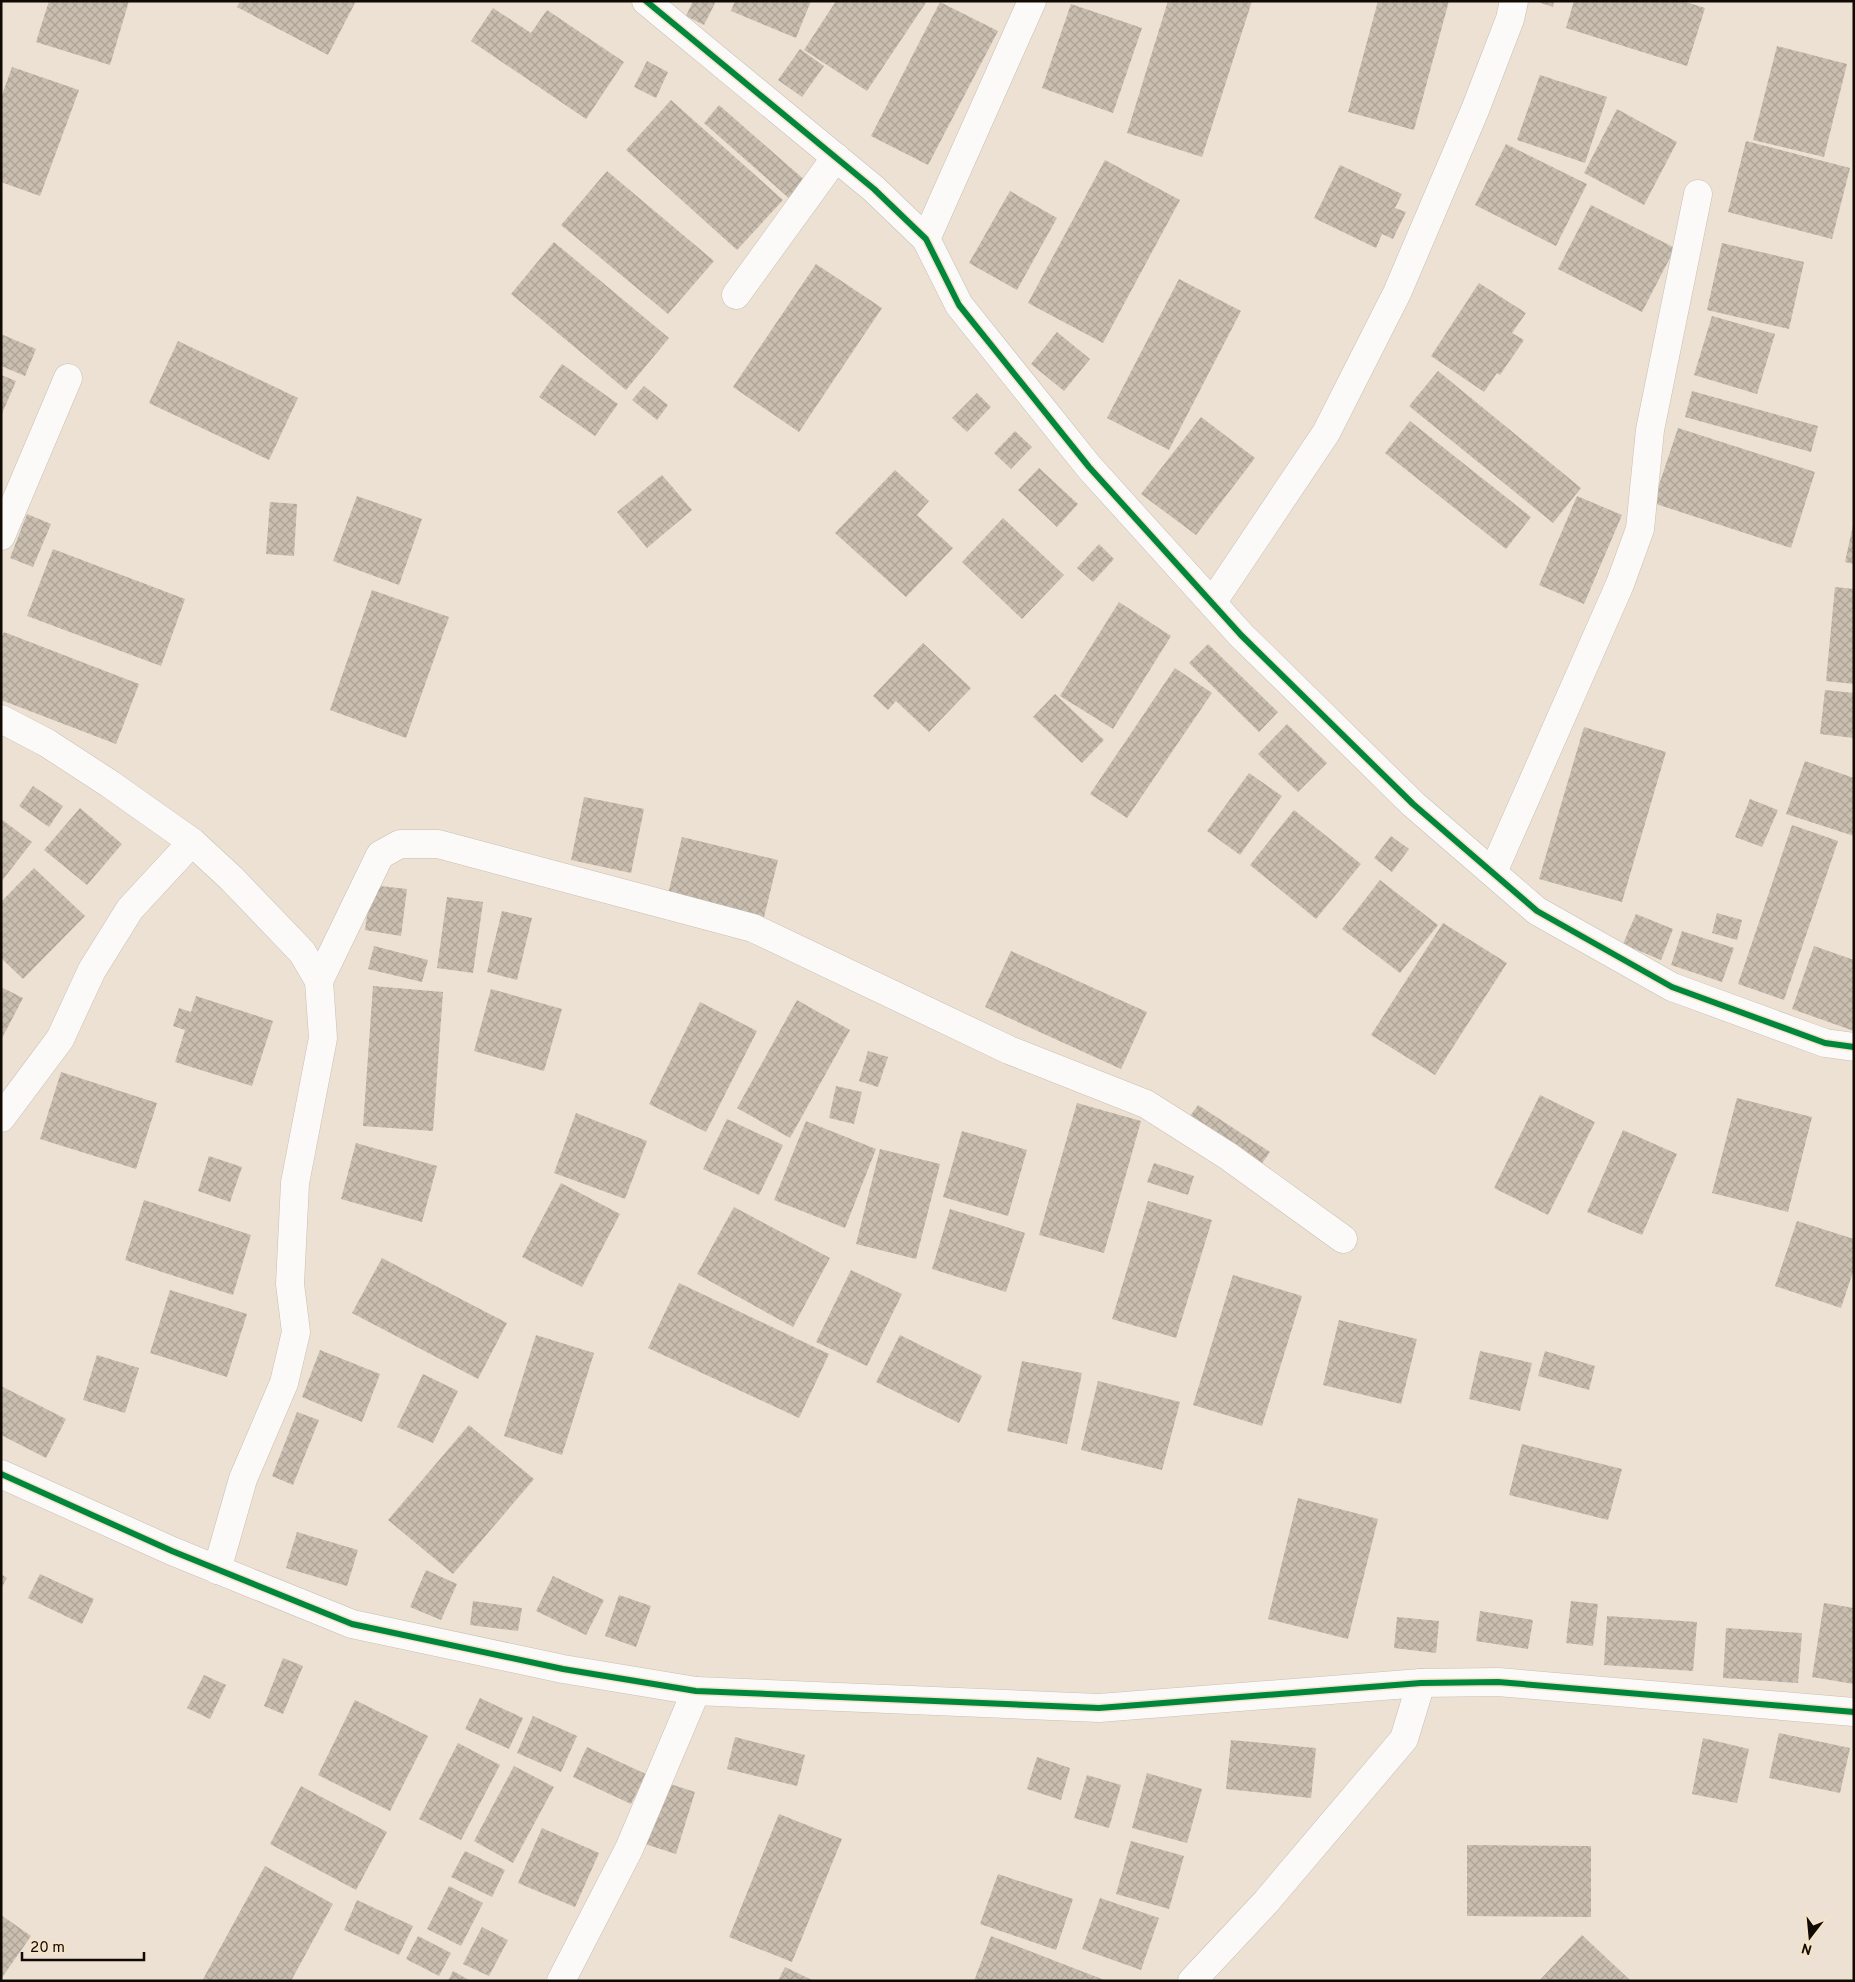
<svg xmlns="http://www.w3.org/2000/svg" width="1855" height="1982" font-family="Overpass,sans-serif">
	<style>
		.building { fill: url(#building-cross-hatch) }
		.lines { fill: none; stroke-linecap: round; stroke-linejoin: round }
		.minor-casing { stroke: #c8bfb4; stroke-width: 29 }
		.minor { stroke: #fcfaf8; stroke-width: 28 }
		.cycleway-casing { stroke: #f7e3c7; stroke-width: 9 }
		.cycleway { stroke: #00873e; stroke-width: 6 }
	</style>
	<defs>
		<pattern id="building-cross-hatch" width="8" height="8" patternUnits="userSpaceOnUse" patternTransform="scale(1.25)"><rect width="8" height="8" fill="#c9beaf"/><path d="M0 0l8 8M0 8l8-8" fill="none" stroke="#aca295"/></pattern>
	</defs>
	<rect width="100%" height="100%" fill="#ece1d2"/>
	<g class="building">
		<path d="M49 1H129L110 65 36 42Z"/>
		<path d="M240 1H356L328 55 237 7Z"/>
		<path d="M693 1H716L704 25 686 16Z"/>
		<path d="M735 1H811L796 38 731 11Z"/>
		<path d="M836 1H927L867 91 804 50Z"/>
		<path d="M1168 1H1252L1202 157 1127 133Z"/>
		<path d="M1378 1H1449L1414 130 1348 112Z"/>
		<path d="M1535 1H1554L1553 7Z"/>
		<path d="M1574 1H1683L1705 8 1687 66 1566 28Z"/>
		<path d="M940 2 998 31 928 165 871 136Z"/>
		<path d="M1071 4 1142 28 1113 113 1042 88Z"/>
		<path d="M493 8 531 33 547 10 624 62 586 119 471 41Z"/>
		<path d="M1777 46 1847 64 1824 157 1753 140Z"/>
		<path d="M800 49 824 66 802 97 778 80Z"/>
		<path d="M647 61 668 72 656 98 634 87Z"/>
		<path d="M12 67 79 90 40 196 1 182V98Z"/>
		<path d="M1540 75 1607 97 1585 163 1517 140Z"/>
		<path d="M671 100 783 200 737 250 626 150Z"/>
		<path d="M719 105 807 182 791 200 704 123Z"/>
		<path d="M1617 109 1677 142 1644 205 1584 173Z"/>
		<path d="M1746 141 1850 168 1832 239 1728 212Z"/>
		<path d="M1506 144 1587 184 1556 246 1475 205Z"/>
		<path d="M1105 160 1180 200 1103 343 1028 303Z"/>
		<path d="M1340 165 1402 194 1395 208 1406 212 1393 239 1382 234 1376 248 1314 218Z"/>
		<path d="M607 171 714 261 668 314 561 225Z"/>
		<path d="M1010 191 1057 218 1017 290 969 263Z"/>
		<path d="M1591 205 1675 248 1642 312 1558 269Z"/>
		<path d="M554 242 669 338 626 390 511 294Z"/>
		<path d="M1722 243 1804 262 1789 329 1707 310Z"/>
		<path d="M816 264 882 308 799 432 733 387Z"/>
		<path d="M1179 279 1241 311 1169 450 1107 418Z"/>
		<path d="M1479 283 1526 313 1512 333 1524 340 1500 375 1497 373 1484 392 1431 356Z"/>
		<path d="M1712 316 1775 334 1757 394 1694 375Z"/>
		<path d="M1057 332 1090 359 1064 391 1031 364Z"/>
		<path d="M1 334 36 349 25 376 1 366Z"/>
		<path d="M178 341 298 398 269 460 149 403Z"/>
		<path d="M562 364 618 404 595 436 539 397Z"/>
		<path d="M1438 371 1581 488 1553 523 1409 406Z"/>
		<path d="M1 375 16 381 1 416Z"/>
		<path d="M644 386 668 405 657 420 632 400Z"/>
		<path d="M1692 391 1818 426 1811 452 1685 417Z"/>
		<path d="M977 393 991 407 967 432 952 418Z"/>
		<path d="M1201 417 1255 458 1196 535 1141 494Z"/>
		<path d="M1410 421 1531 517 1506 549 1385 453Z"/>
		<path d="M1678 428 1815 472 1791 548 1653 503Z"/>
		<path d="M1015 431 1032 447 1011 469 994 453Z"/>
		<path d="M1039 468 1078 504 1057 527 1018 490Z"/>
		<path d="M895 470 929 501 917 515 953 548 906 597 835 533Z"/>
		<path d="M662 475 692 510 647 548 617 512Z"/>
		<path d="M357 496 422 519 399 585 333 561Z"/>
		<path d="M1577 496 1622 515 1584 604 1539 585Z"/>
		<path d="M270 502 297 504 294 556 266 554Z"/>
		<path d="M27 514 51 524 33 567 10 558Z"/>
		<path d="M1003 518 1064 575 1022 619 962 562Z"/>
		<path d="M1853 525H1854V564L1845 562Z"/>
		<path d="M1099 544 1114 559 1093 582 1077 568Z"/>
		<path d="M53 549 185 599 161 666 27 616Z"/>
		<path d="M1835 587 1854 589V684L1826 681Z"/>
		<path d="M372 590 449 617 406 738 330 710Z"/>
		<path d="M1119 602 1171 636 1113 729 1060 696Z"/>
		<path d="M4 632 139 684 116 744 1 700V638Z"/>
		<path d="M923 643 971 688 929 732 896 701 888 710 873 696Z"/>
		<path d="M1208 644 1278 712 1259 732 1189 663Z"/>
		<path d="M1175 668 1212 693 1127 818 1090 794Z"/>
		<path d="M1825 690 1854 693V738L1820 734Z"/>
		<path d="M1055 694 1104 740 1082 763 1033 717Z"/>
		<path d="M1287 724 1327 763 1298 792 1258 754Z"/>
		<path d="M1584 727 1666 752 1622 902 1539 879Z"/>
		<path d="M1805 761 1854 778V836L1786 814Z"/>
		<path d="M1249 773 1282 796 1240 855 1207 831Z"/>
		<path d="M33 786 63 806 49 827 19 806Z"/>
		<path d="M584 797 644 809 631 873 571 860Z"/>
		<path d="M1750 799 1778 810 1762 847 1735 837Z"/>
		<path d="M80 808 122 844 87 885 44 850Z"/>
		<path d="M1294 810 1361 864 1316 919 1250 865Z"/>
		<path d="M1 819 32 842 1 882Z"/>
		<path d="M1792 825 1838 841 1784 1000 1738 984Z"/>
		<path d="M1391 836 1409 849 1392 872 1374 858Z"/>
		<path d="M682 837 778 860 764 917 668 894Z"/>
		<path d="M34 868 85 916 23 979 1 958V902Z"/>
		<path d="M1380 880 1438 925 1400 973 1342 929Z"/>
		<path d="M371 885 407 889 401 936 365 930Z"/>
		<path d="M447 897 483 902 473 973 437 968Z"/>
		<path d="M502 911 532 918 517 980 487 972Z"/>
		<path d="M1717 913 1742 920 1737 940 1712 933Z"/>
		<path d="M1636 914 1673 929 1661 960 1623 944Z"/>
		<path d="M1443 923 1507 963 1435 1075 1371 1035Z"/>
		<path d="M1682 931 1734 948 1722 982 1671 965Z"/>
		<path d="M374 946 428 960 422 982 368 969Z"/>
		<path d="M1814 946 1854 960V1031L1792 1009Z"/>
		<path d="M1011 951 1147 1012 1121 1069 985 1007Z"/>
		<path d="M373 986 443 992 433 1131 363 1126Z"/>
		<path d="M1 987 23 998 1 1040Z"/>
		<path d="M491 989 562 1009 544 1071 474 1051Z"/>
		<path d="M196 996 273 1021 252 1086 175 1062 185 1030 173 1026 179 1008 191 1012Z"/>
		<path d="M797 1000 850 1030 790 1138 737 1108Z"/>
		<path d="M700 1002 757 1031 706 1132 649 1104Z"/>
		<path d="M868 1051 888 1057 878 1087 859 1081Z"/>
		<path d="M61 1072 157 1103 136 1169 40 1139Z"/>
		<path d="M836 1086 862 1092 854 1124 829 1118Z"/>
		<path d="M1540 1095 1595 1122 1548 1215 1494 1188Z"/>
		<path d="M1737 1098 1812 1117 1788 1212 1712 1193Z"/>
		<path d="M1077 1103 1141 1121 1104 1253 1039 1235Z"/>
		<path d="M1198 1105 1270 1152 1258 1169 1186 1122Z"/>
		<path d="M576 1113 647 1141 625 1199 554 1173Z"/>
		<path d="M727 1119 783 1145 759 1195 703 1169Z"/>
		<path d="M806 1121 876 1149 845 1228 774 1200Z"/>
		<path d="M1623 1130 1677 1154 1642 1235 1587 1212Z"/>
		<path d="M962 1131 1027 1150 1008 1216 943 1197Z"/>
		<path d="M356 1143 437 1166 422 1222 341 1199Z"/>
		<path d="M880 1149 940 1164 916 1259 856 1244Z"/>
		<path d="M209 1156 242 1167 230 1202 198 1191Z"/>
		<path d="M1154 1163 1194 1176 1188 1195 1147 1182Z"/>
		<path d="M561 1183 620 1214 582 1287 522 1257Z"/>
		<path d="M144 1200 251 1235 233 1295 125 1260Z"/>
		<path d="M1148 1201 1212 1220 1176 1338 1112 1319Z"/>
		<path d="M734 1207 830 1258 793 1327 697 1274Z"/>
		<path d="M950 1209 1025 1233 1006 1292 932 1269Z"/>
		<path d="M1797 1221 1854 1239V1269L1841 1308 1775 1286Z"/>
		<path d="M382 1258 507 1323 478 1379 352 1313Z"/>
		<path d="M851 1270 902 1294 867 1366 816 1342Z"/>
		<path d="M1233 1275 1302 1296 1262 1426 1193 1405Z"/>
		<path d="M679 1283 829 1354 799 1418 648 1348Z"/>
		<path d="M170 1290 247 1314 227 1377 150 1353Z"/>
		<path d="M1339 1320 1417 1339 1401 1404 1323 1385Z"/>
		<path d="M536 1335 594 1353 562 1455 504 1436Z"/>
		<path d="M900 1335 982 1376 959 1423 876 1382Z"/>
		<path d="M320 1350 380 1374 362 1422 302 1397Z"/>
		<path d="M1480 1351 1532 1363 1520 1411 1469 1399Z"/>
		<path d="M1545 1351 1595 1366 1589 1390 1538 1376Z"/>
		<path d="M97 1355 139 1368 125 1413 83 1400Z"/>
		<path d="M1022 1361 1082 1373 1067 1444 1007 1431Z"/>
		<path d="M423 1374 458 1391 433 1443 397 1427Z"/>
		<path d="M1098 1381 1180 1402 1162 1470 1081 1450Z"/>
		<path d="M1 1386 66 1419 46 1458 1 1435Z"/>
		<path d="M297 1412 319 1420 293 1485 272 1476Z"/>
		<path d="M469 1425 534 1479 453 1574 388 1520Z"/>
		<path d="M1522 1444 1622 1469 1608 1520 1509 1495Z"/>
		<path d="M1298 1498 1378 1519 1348 1639 1268 1619Z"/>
		<path d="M297 1532 358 1550 347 1586 286 1568Z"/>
		<path d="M426 1570 457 1584 441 1620 410 1607Z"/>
		<path d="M1 1574 7 1578 1 1589Z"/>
		<path d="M40 1574 94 1599 82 1624 28 1598Z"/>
		<path d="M553 1576 604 1600 586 1635 536 1611Z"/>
		<path d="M619 1595 651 1606 636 1647 605 1636Z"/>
		<path d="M473 1601 522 1608 518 1631 470 1625Z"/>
		<path d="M1571 1601 1598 1604 1593 1646 1566 1643Z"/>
		<path d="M1824 1603 1854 1608V1684L1812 1677Z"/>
		<path d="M1480 1611 1533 1620 1528 1649 1476 1641Z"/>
		<path d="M1607 1616 1697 1622 1693 1671 1604 1665Z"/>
		<path d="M1397 1617 1439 1621 1436 1653 1394 1648Z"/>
		<path d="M1726 1628 1802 1633 1798 1683 1723 1678Z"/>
		<path d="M283 1658 303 1666 283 1714 264 1706Z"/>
		<path d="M204 1675 226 1685 210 1719 187 1708Z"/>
		<path d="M480 1698 523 1718 509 1749 465 1729Z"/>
		<path d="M355 1700 428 1736 390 1811 318 1775Z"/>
		<path d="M533 1716 577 1736 561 1772 517 1753Z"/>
		<path d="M1779 1733 1850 1748 1840 1793 1769 1778Z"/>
		<path d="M735 1737 805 1755 797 1786 727 1769Z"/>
		<path d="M1703 1738 1749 1749 1737 1803 1692 1794Z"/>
		<path d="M1231 1740 1316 1748 1311 1798 1226 1789Z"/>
		<path d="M458 1743 500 1765 461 1840 419 1819Z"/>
		<path d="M587 1747 646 1774 631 1804 573 1777Z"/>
		<path d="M1037 1757 1070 1768 1061 1800 1027 1789Z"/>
		<path d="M514 1766 554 1787 513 1863 474 1841Z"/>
		<path d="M1147 1773 1202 1789 1187 1843 1132 1828Z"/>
		<path d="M1087 1775 1121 1785 1109 1828 1074 1818Z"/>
		<path d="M664 1782 695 1792 676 1854 645 1844Z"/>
		<path d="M301 1786 387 1832 356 1890 270 1844Z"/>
		<path d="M779 1814 842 1839 792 1962 729 1937Z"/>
		<path d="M542 1828 599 1853 575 1907 518 1883Z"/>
		<path d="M1131 1841 1184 1856 1169 1909 1116 1894Z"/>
		<path d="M1467 1845 1591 1846V1917L1467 1916Z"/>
		<path d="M465 1851 505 1870 492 1897 451 1877Z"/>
		<path d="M265 1866 333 1904 291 1981H202Z"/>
		<path d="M998 1874 1073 1899 1056 1950 980 1924Z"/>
		<path d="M449 1886 483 1903 461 1946 427 1929Z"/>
		<path d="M1100 1898 1159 1918 1141 1970 1082 1949Z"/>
		<path d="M357 1900 413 1926 399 1955 344 1930Z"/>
		<path d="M1 1915 31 1936 1 1979Z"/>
		<path d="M482 1927 508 1940 489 1976 463 1964Z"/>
		<path d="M1582 1935 1631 1981H1539Z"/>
		<path d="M418 1936 451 1953 439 1976 406 1959Z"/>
		<path d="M991 1936 1107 1981H974Z"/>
		<path d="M785 1967 814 1981H778Z"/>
		<path d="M453 1971 471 1981H448Z"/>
	</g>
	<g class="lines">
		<defs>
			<g id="minor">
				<path d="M646 1 874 189 926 239 959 305 1089 467 1241 635 1413 804 1537 911 1672 987 1825 1043 1854 1047"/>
				<path d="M926 239 1032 1"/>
				<path d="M736 295 836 157"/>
				<path d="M1 536 68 378"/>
				<path d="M1212 603 1326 433 1397 293 1475 110 1510 19 1514 1"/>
				<path d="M1 719 47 743 110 784 192 842 231 878 302 952 319 981 323 1038 295 1183 290 1284 296 1332 284 1383 243 1479 217 1570"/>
				<path d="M1493 872 1620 584 1640 529 1650 430 1698 194"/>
				<path d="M319 981 380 855 400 844H438L753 928 1009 1050 1146 1104 1228 1156 1343 1239"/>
				<path d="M1 1118 60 1039 92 970 130 909 192 842"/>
				<path d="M1 1474 172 1551 352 1624 563 1669 696 1691 1099 1708 1421 1683 1498 1682 1854 1712"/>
				<path d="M561 1981 629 1849 696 1691"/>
				<path d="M1192 1981 1266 1902 1404 1739 1421 1683"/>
			</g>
		</defs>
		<use href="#minor" class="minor-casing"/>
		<use href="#minor" class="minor"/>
		<defs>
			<g id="cycleway">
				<path d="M646 1 874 189 926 239 959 305 1089 467 1241 635 1413 804 1537 911 1672 987 1825 1043 1854 1047"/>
				<path d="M1 1474 172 1551 352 1624 563 1669 696 1691 1099 1708 1421 1683 1498 1682 1854 1712"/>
			</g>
		</defs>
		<use href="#cycleway" class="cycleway-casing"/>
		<use href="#cycleway" class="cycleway"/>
	</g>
	<rect width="1855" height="1982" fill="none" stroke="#100a03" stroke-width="5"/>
	<g transform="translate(1810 1937) rotate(196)" stroke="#f7e3c7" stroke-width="4" paint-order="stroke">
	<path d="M0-4L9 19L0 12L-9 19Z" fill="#100a03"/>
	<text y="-8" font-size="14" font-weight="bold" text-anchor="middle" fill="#100a03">N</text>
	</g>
	<path d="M22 1952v8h122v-8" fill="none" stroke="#100a03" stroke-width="2.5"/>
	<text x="30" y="1952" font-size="15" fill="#100a03" stroke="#f7e3c7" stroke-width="4" paint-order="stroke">20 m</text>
</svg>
